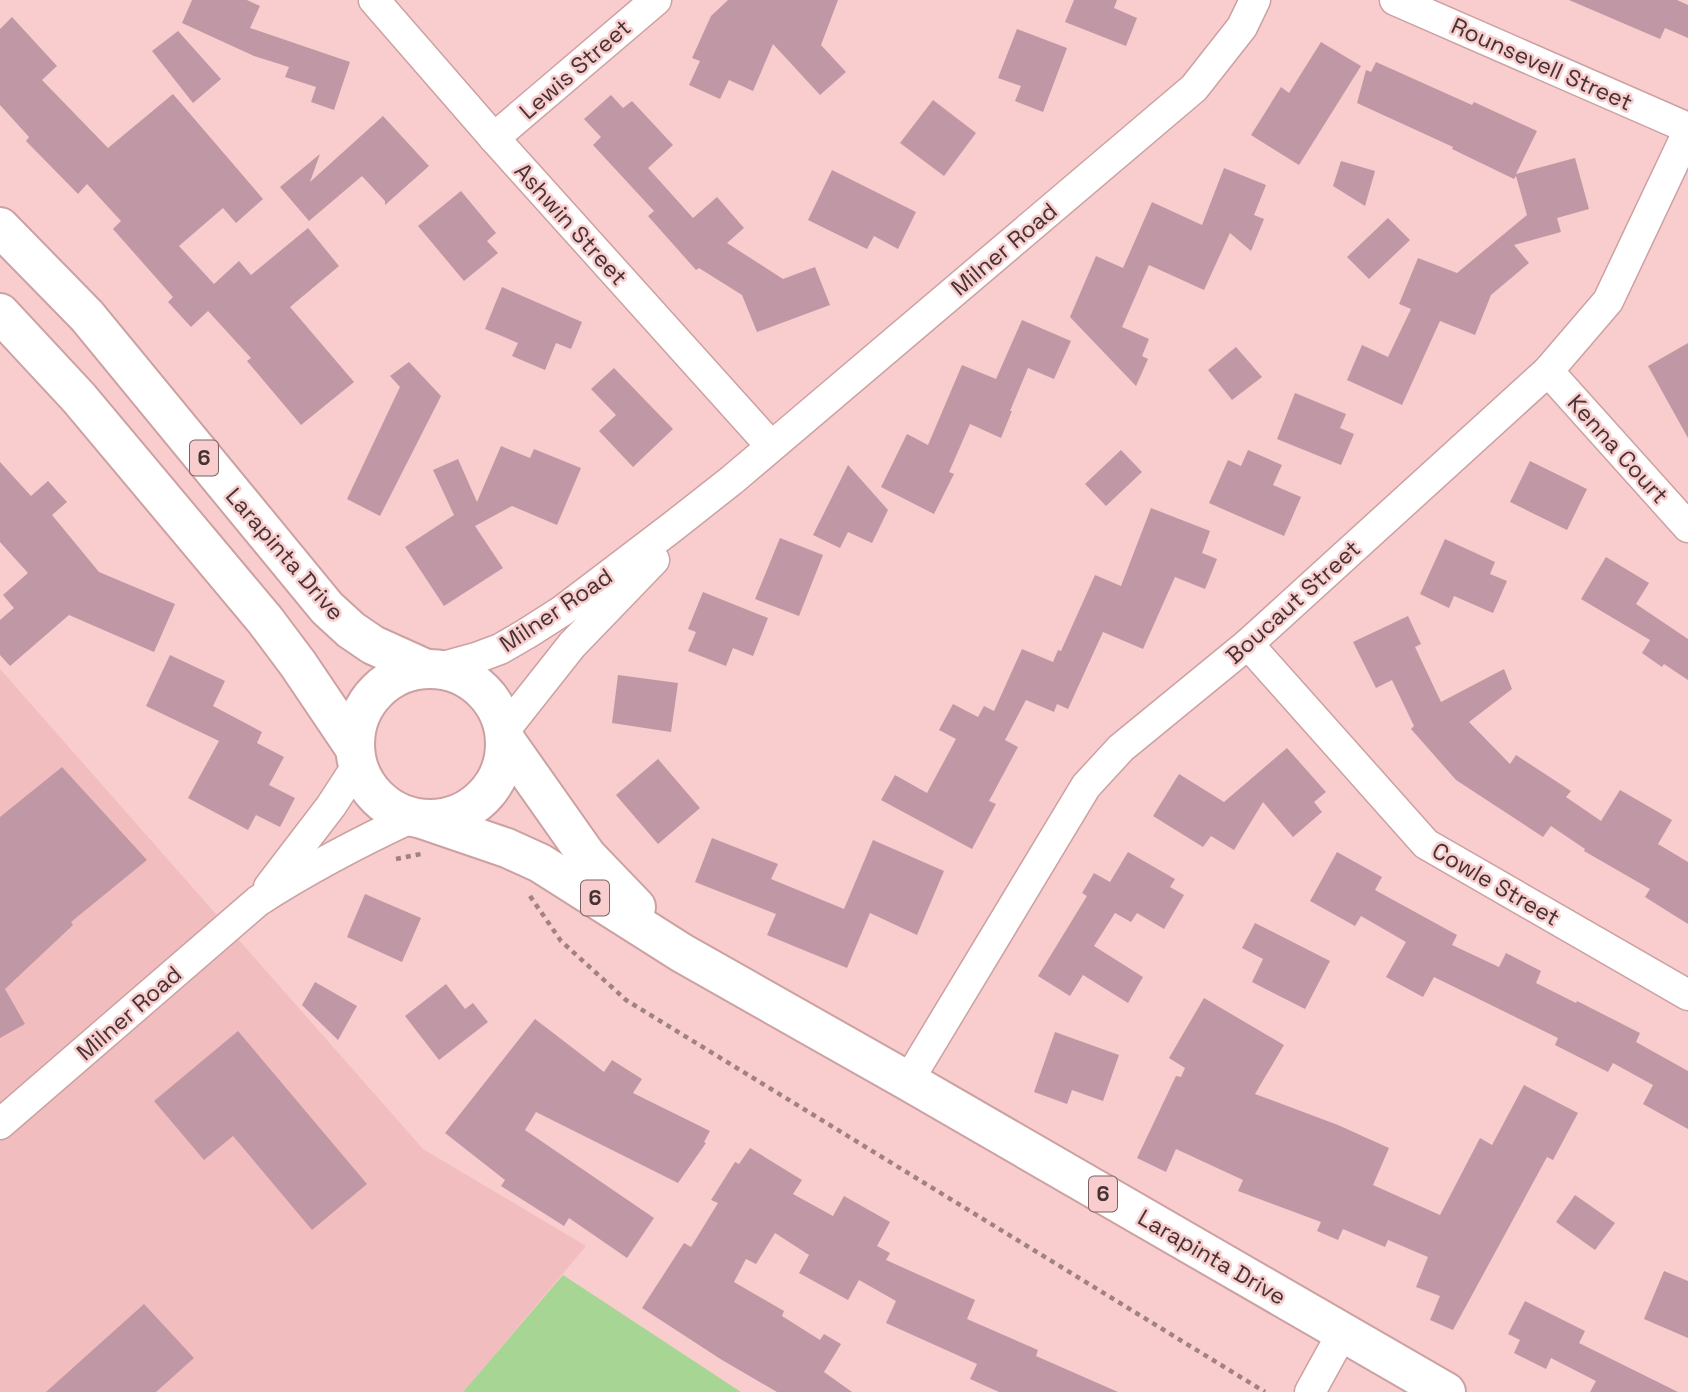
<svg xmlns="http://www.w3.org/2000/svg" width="1688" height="1392" font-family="'Space Grotesk',sans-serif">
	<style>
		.built { fill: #f2bdbe }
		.green { fill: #a7d694 }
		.building { fill: #c098a5 }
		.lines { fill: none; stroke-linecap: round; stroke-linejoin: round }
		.minor-casing { stroke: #cca1a2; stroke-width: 33 }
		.primary-casing { stroke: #cca1a2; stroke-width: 42 }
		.path { stroke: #a18182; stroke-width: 4.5; stroke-dasharray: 5 5; stroke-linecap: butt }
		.minor { stroke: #fff; stroke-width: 30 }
		.primary { stroke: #fff; stroke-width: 38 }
		.labels { text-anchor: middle; stroke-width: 5; stroke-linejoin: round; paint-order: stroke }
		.shield { fill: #f9cccd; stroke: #7b6162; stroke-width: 2 }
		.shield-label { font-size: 21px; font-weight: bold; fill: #453334 }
		.street-label { font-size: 23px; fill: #453334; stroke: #f9cccd }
	</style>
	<rect width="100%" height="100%" fill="#f9cccd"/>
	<path class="built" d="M0 669 423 1149 586 1246 463 1392H0Z"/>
	<path class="green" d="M563 1275 741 1392H463Z"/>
	<g class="building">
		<path d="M192 0H247L260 6 250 28 350 62 334 110 311 102 316 87 285 77 289 67 254 56 182 23Z"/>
		<path d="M728 0H838L821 45 846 72 820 95 773 44 753 91 729 80 720 99 689 85 700 61 692 58 711 16Z"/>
		<path d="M1074 0H1117L1114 8 1137 18 1126 46 1065 22Z"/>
		<path d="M1569 0H1677L1688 5V38L1665 28 1660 39Z"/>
		<path d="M12 17 57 66 42 80 108 148 173 94 263 199 236 223 223 208 179 246 214 284 239 261 251 275 308 228 339 266 290 307 354 382 301 425 247 361 251 358 208 311 191 327 168 302 173 297 113 229 121 221 87 184 78 194 26 141 29 137 0 105V29Z"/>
		<path d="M1017 29 1067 48 1043 112 1015 101 1021 86 998 78Z"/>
		<path d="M178 31 221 79 193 103 152 51Z"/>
		<path d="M1321 42 1361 66 1299 165 1251 135 1281 87 1289 93Z"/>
		<path d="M1376 62 1472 105 1474 102 1537 131 1516 174 1575 158 1589 209 1557 218 1561 232 1514 245 1529 263 1491 295 1475 335 1440 321 1402 405 1347 380 1362 345 1388 357 1411 309 1399 304 1418 258 1457 273 1527 215 1516 176 1514 179 1452 149 1453 147 1357 103 1366 70 1371 72Z"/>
		<path d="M611 95 623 108 632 101 673 145 648 168 693 218 717 197 744 228 727 243 783 279 815 267 830 305 757 332 742 295 699 268 696 270 648 216 654 211 593 145 601 137 584 119Z"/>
		<path d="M933 100 976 133 944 176 900 143Z"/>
		<path d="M383 116 429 166 385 205V201L362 176 309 221 280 187 320 154 310 182Z"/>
		<path d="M1341 161 1375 171 1365 206 1333 186Z"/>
		<path d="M1224 168 1266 185 1254 215 1264 219 1251 251 1230 233 1204 290 1149 265 1122 327 1149 339 1142 356 1148 359 1136 386 1070 317 1096 256 1123 268 1152 202 1202 225Z"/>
		<path d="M832 170 916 212 898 249 874 236 867 249 808 220Z"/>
		<path d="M461 191 496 233 487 241 498 253 464 281 418 226Z"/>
		<path d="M1388 218 1410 240 1369 279 1347 257Z"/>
		<path d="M502 287 582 322 571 349 556 343 545 370 512 356 518 343 485 329Z"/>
		<path d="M1022 320 1071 341 1054 379 1028 368 1010 411H1012L1001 438 970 424 949 472 954 474 934 514 881 487 907 434 928 445 962 365 996 379Z"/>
		<path d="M1688 343V438L1648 366Z"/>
		<path d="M1236 347 1262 377 1232 400 1208 370Z"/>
		<path d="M409 362 441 396 380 516 347 499 400 387 390 376Z"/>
		<path d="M614 368 673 429 633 467 599 431 616 415 591 389Z"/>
		<path d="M1295 393 1346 414 1340 428 1354 434 1341 465 1277 439Z"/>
		<path d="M501 446 530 458 534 449 581 468 557 525 512 506 475 526 503 568 444 606 405 547 454 515 433 470 458 459 477 502Z"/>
		<path d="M1121 450 1142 472 1106 506 1085 484Z"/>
		<path d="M1248 450 1282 465 1273 485 1301 497 1284 536 1209 503 1228 460 1241 466Z"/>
		<path d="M1530 461 1587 489 1567 530 1510 502Z"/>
		<path d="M0 462 31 496 48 481 67 502 52 515 99 572 175 604 154 652 69 615 10 666 0 655V620L14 608 3 595 28 573 0 542Z"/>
		<path d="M848 465 888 510 872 543 848 532 840 548 813 535Z"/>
		<path d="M1151 508 1210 531 1202 553 1217 559 1205 589 1175 577 1143 649 1103 632 1068 709 1057 704 1054 712 1026 700 1005 740 1018 747 989 801 996 804 972 849 881 800 895 775 927 793 956 739 939 730 953 704 978 717 984 706 994 711 1022 649 1053 662 1058 650 1061 651 1095 575 1121 586Z"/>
		<path d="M780 538 823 555 799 616 755 599Z"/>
		<path d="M1445 539 1495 562 1490 574 1507 581 1493 613 1454 596 1449 608 1420 594Z"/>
		<path d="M1606 557 1649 583 1636 604 1688 639V680L1664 664 1662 667 1642 653 1650 640 1581 599Z"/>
		<path d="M703 592 768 618 753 656 733 648 726 666 688 651 696 632 688 629Z"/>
		<path d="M1408 616 1421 644 1415 647 1441 702 1504 669 1512 689 1469 722 1510 764 1516 755 1571 791 1566 797 1601 821 1620 790 1672 820 1658 844 1688 862V924L1645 897 1650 889 1584 851 1585 849 1551 826 1543 837 1456 780 1411 729 1414 726 1392 680 1376 688 1353 642Z"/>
		<path d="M170 655 225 681 213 706 262 732 257 743 284 757 269 785 295 798 280 827 256 815 248 830 188 798 219 741 146 706Z"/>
		<path d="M618 675 678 683 671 732 612 723Z"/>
		<path d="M1287 748 1326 792 1314 802 1322 812 1293 837 1263 802 1234 850 1211 836 1203 847 1153 816 1179 774 1224 802Z"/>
		<path d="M658 759 700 808 658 844 616 795Z"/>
		<path d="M62 767 147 860 71 922 73 925 5 989 25 1024 0 1038V817Z"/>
		<path d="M712 838 778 864 771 879 844 909 873 840 944 871 917 935 870 913 847 968 767 935 776 914 695 882Z"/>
		<path d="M1128 852 1175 879 1170 887 1184 895 1164 929 1137 913 1131 922 1115 913 1094 946 1143 977 1128 1003 1083 975 1070 996 1038 976 1087 896 1082 893 1094 873 1110 882Z"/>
		<path d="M1337 852 1382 877 1375 890 1457 935 1452 945 1499 967 1506 953 1541 971 1536 983 1576 1003 1577 1001 1640 1033 1636 1042 1688 1071V1129L1643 1104 1653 1085 1613 1063 1608 1072 1555 1045 1558 1038 1434 977 1423 997 1386 977 1406 942 1361 916 1355 926 1310 901Z"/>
		<path d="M365 894 421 918 402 962 347 937Z"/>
		<path d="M1255 923 1330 961 1305 1009 1252 982 1263 959 1242 948Z"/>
		<path d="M315 982 357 1006 338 1040 302 1005Z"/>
		<path d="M446 984 465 1009 473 1003 488 1022 439 1060 405 1016Z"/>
		<path d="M1204 998 1284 1045 1255 1094 1338 1125 1389 1148 1373 1185 1440 1215 1480 1138 1492 1145 1524 1085 1578 1113 1553 1160 1547 1157 1453 1330 1430 1320 1440 1296 1416 1287 1428 1257 1388 1240 1385 1247 1343 1229 1338 1240 1317 1231 1321 1222 1238 1191 1243 1180 1176 1149 1166 1172 1137 1158 1176 1076 1181 1077 1185 1068 1169 1058Z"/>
		<path d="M535 1019 604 1072 612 1060 642 1079 633 1093 710 1131 704 1142 706 1143 678 1183 536 1112 525 1130 654 1218 627 1258 569 1218 564 1226 501 1186 505 1180 445 1133Z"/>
		<path d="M238 1031 367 1184 312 1230 233 1136 204 1160 154 1101Z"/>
		<path d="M1055 1032 1119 1055 1103 1101 1072 1090 1067 1104 1034 1092Z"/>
		<path d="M750 1148 802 1180 793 1194 833 1216 844 1196 890 1222 877 1246 890 1253 886 1260 975 1300 967 1319 1038 1350 1036 1356 1118 1392H999L970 1379 977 1364 886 1323 896 1301 859 1280 848 1300 799 1273 809 1255 775 1233 756 1264 746 1259 734 1282 784 1311 782 1316 820 1340 824 1334 841 1344 824 1372 852 1392H777L722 1360 642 1308 684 1243 691 1247 718 1203 711 1200 735 1162 739 1164Z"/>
		<path d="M1575 1195 1615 1223 1595 1250 1556 1222Z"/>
		<path d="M1664 1271 1688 1281V1338L1644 1319Z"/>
		<path d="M1525 1301 1585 1331 1579 1343 1678 1392H1590L1596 1381 1551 1358 1546 1369 1514 1353 1520 1340 1508 1334Z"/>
		<path d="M144 1304 194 1358 156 1392H46Z"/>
	</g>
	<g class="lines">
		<defs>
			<g id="minor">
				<path d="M374 0 494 138 771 446"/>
				<path d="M1395 0 1688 128"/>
				<path d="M494 138 656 0"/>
				<path d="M1548 371 1688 527"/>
				<path d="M1248 644 1426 844 1688 995"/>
				<path d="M436 669 476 658 500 649 526 634 562 611 671 528 732 480 1194 88 1242 27 1255 0"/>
				<path d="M504 731 572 645 654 560"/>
				<path d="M269 887 331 806 357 766"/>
				<path d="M908 1081 1086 786 1121 748 1248 644 1548 371 1608 301 1688 132"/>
				<path d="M0 1124 258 901C308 869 359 842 413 817"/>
				<path d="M1310 1392 1343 1332"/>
			</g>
			<g id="primary">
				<path d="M0 227 87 316 327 608 351 630 373 645 424 668"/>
				<path d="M0 313 79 398 265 620 298 664 354 747"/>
				<circle cx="430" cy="744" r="75"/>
				<path d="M506 741 587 856 636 907"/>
				<path d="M422 819 507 848 540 863 682 953 908 1081 1446 1392"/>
			</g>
		</defs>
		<use href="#minor" class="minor-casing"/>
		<use href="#primary" class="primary-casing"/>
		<g class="path">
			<path d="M396 859 421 854"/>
			<path d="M530 896 561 941 626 1000 1265 1392"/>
		</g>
		<use href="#minor" class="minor"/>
		<use href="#primary" class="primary"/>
	</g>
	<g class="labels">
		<g class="shield">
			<rect x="190" y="440.5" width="28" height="35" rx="5"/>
			<rect x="581" y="880.5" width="28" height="35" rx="5"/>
			<rect x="1089" y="1176.5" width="28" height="35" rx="5"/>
		</g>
		<g class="shield-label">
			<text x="204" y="465">6</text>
			<text x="595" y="905">6</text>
			<text x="1103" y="1201">6</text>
		</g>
		<g class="street-label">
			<text transform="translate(1542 64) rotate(24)" y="8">Rounsevell Street</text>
			<text transform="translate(575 69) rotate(-41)" y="8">Lewis Street</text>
			<text transform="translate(571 224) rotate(48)" y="8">Ashwin Street</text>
			<text transform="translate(1004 249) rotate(-40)" y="8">Milner Road</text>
			<text transform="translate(1618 449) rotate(48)" y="8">Kenna Court</text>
			<text transform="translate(285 554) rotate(49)" y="8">Larapinta Drive</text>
			<text transform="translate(1293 602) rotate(-42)" y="8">Boucaut Street</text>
			<text transform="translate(556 610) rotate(-34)" y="8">Milner Road</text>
			<text transform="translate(1496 884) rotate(30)" y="8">Cowle Street</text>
			<text transform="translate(129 1013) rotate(-41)" y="8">Milner Road</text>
			<text transform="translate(1212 1257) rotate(30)" y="8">Larapinta Drive</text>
		</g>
	</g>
</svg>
